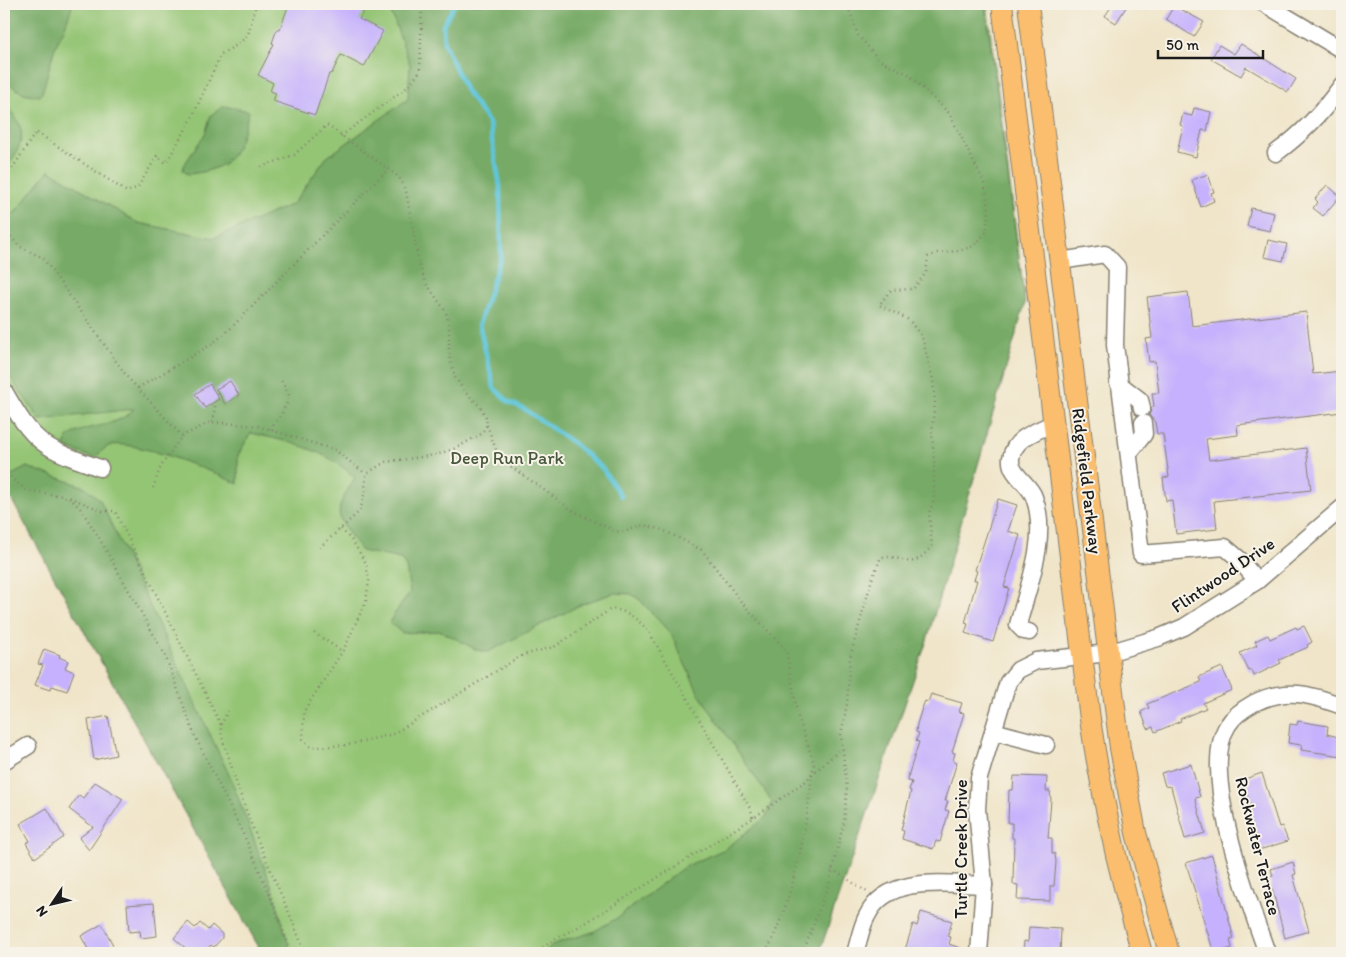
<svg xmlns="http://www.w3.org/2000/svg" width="1346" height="957" font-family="Itim,sans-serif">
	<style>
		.green { fill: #94c574; stroke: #587048 }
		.forest { fill: #7a6; stroke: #4a6341 }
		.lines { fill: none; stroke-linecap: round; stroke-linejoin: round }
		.stream { stroke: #5ec6db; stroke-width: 4.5 }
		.building { fill: #c5b1fd }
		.minor-casing { stroke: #868072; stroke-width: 19 }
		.major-casing { stroke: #868072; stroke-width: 22 }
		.path { stroke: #868072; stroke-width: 2.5; stroke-dasharray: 1 4; stroke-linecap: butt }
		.minor { stroke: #fff; stroke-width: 16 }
		.major { stroke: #fabe6e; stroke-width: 20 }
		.labels { text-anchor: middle; stroke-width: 4; stroke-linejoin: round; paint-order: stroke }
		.park-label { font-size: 18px; fill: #46573b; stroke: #f7f3e8 }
		.street-label { font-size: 18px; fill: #1c1c1c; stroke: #f7f3e8 }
	</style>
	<rect width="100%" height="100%" fill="#f7f3e8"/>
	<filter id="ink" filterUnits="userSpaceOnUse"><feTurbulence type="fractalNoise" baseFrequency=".02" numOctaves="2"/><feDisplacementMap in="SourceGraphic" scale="10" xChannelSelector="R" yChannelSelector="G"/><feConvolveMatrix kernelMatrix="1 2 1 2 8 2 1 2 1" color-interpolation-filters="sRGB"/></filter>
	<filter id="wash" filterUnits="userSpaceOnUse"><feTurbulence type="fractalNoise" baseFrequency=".0096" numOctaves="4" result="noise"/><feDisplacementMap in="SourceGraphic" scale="20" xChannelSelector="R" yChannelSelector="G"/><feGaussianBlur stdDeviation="1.12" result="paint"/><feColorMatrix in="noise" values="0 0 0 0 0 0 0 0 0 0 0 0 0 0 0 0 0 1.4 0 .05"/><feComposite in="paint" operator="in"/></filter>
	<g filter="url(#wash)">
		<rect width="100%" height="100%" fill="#f0e5c9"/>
		<path class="green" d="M4 4H987L1025 303 926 643 819 953H262L4 486Z"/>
		<g class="forest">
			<path d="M4 4H73L64 29 55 47 42 93 39 96 23 93 4 81Z"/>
			<path d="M384 4H985L1025 303 926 643 819 953H544L554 944 593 932 617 918 684 867 725 849 766 817 772 802 699 694 671 634 640 600 631 594 614 593 582 604 488 652 477 650 441 631 402 633 389 622 410 592 406 567 401 559 361 551C337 514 330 518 355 478 327 449 289 442 251 433L238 455V484C216 473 130 437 109 446 104 448 98 455 94 458L65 447 68 437C87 424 119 427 134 409L40 420 4 368V226L49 170 138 223 214 238 293 204 326 158 408 99 410 65 393 17Z"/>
			<path d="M4 106C11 109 13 113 17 120 29 139 14 156 4 173Z"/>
			<path d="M224 106 249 111C238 152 233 170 188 174L183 171 184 165 205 134 211 115Z"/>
			<path d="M27 467 85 487 100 500 231 779 272 887 291 953H262L4 486V479Z"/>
		</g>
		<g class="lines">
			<path class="stream" d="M455 4 443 25 444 43 466 91 489 123 500 186 501 256 479 324 494 388 509 402 524 409 572 442 602 468 621 496"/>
		</g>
		<g id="blocks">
			<g class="building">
				<path d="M289 4H369L359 19 383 31 364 67 341 55 332 73 329 74 315 115 273 101 276 93 270 91 273 83 258 75 274 44 272 43 277 29H280Z"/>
				<path d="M1113 4H1128L1116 23 1105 16Z"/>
				<path d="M1174 6 1204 22 1194 37 1166 19Z"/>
				<path d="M1241 44 1296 79 1288 92 1246 67 1241 76 1211 59 1219 45 1234 54Z"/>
				<path d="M1194 108 1211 112 1207 131 1202 130 1196 157 1177 152 1183 126 1180 125 1183 114 1192 116Z"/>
				<path d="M1208 174 1214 192 1211 193 1214 201 1201 207 1192 180Z"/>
				<path d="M1327 185 1340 196 1323 216 1313 208 1318 202 1315 199Z"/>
				<path d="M1251 208 1274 213 1270 231 1247 226Z"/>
				<path d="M1268 240 1287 244 1283 261 1264 257Z"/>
				<path d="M1188 292 1192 326 1306 312 1313 374 1342 371V412L1237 425 1238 435 1206 439 1209 460 1306 448 1311 490 1214 501 1217 529 1176 534 1172 500 1166 501 1163 478 1169 477 1163 434H1157L1155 422 1149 415 1152 407 1154 406 1152 393H1159L1155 361 1149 362 1146 339 1152 338 1147 297Z"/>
				<path d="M230 381 239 395 225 404 216 389Z"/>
				<path d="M210 384 219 399 205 408 195 394Z"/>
				<path d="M998 499 1017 505 1008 531 1020 535 1004 587 1009 588 993 642 965 633 968 624 965 623 977 580H974L977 571 975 570Z"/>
				<path d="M1304 626 1312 642 1307 645 1308 647 1279 660 1281 663 1254 676 1252 670 1249 671 1240 653 1257 645 1255 641 1268 635 1270 639 1296 627 1297 629Z"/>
				<path d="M44 649 60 655 59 657 68 661 65 668 74 672 67 691 52 686 50 690 35 685 43 665 38 664Z"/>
				<path d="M1222 667 1232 690 1203 703 1206 708 1180 719 1181 721 1155 732 1153 727 1148 729 1141 712 1149 708 1147 704 1201 682 1199 677Z"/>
				<path d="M931 694 962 703 959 712 964 713 952 752 955 753 953 761 957 762 945 801H948L945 810 949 811 940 842 936 841 933 849 902 839 904 831 901 830 911 791 909 790 912 782 908 781 909 773 919 742 916 741 919 733 916 732 917 724 922 708 925 701 928 702Z"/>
				<path d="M108 716 116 755 94 760 88 720Z"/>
				<path d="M1298 721 1328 726 1327 734 1342 738V756L1301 750 1302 745 1288 743 1290 724 1297 725Z"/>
				<path d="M1191 764 1200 797 1195 798 1205 833 1185 839 1171 787 1165 786 1161 773Z"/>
				<path d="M1262 773 1279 827 1282 826 1288 841 1259 850 1248 811 1252 810 1242 780Z"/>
				<path d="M1014 776 1047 777 1046 791H1050L1051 800 1048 838H1052V853L1055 854 1056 862 1054 886H1050V901L1017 900 1018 885 1013 884 1014 838H1012V823H1008L1009 790H1013Z"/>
				<path d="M95 782 123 799 89 850 79 838 93 827 69 809 79 795 83 798Z"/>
				<path d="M47 808 64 837 35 858 26 843 30 841 20 824Z"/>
				<path d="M1212 855 1234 939 1230 940 1232 948 1214 953 1186 863Z"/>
				<path d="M1293 862 1296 874 1293 875 1309 931 1285 938 1269 877 1273 876 1271 869Z"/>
				<path d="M154 903 157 936 141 938 140 931 129 932 127 905Z"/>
				<path d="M921 912 952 921 948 936 951 937 949 944 969 951V953H904L913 924 917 926Z"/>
				<path d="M188 922 195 928 200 923 208 930 212 925 222 934V938L214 947 211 945 203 953H191L174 938Z"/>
				<path d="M102 924 113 945 99 953H90L81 936Z"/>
				<path d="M1029 927 1061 929 1060 953H1023L1024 941 1028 942Z"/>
			</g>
		</g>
	</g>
	<g filter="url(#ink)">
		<use href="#blocks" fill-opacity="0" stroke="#868072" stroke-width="1"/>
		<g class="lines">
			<defs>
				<g id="minor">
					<path d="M1265 4 1342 50"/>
					<path d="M1276 153C1302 134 1324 111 1342 85"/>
					<path d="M1060 261 1105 254 1117 267 1115 345 1141 554 1225 547 1239 559 1257 581"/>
					<path d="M1118 383 1140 400 1142 408"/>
					<path d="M4 391C34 444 43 448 100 468"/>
					<path d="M1129 453 1144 434 1143 423"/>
					<path d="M1029 632 1024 631 1018 625C1028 586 1049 537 1034 497 1029 483 1009 474 1011 458 1014 437 1038 431 1054 423"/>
					<path d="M993 731 1046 745"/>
					<path d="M4 761 28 746"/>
					<path d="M855 953C859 941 861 927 867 916 887 874 946 884 984 885"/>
					<path d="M979 953 984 885 977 809 979 778 1008 682 1018 670 1036 661 1108 653 1158 638 1184 627 1257 581 1342 508"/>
					<path d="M1267 953C1250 904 1198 770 1228 725 1234 715 1245 708 1254 703 1287 687 1310 694 1342 706"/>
				</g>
				<g id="major">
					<path d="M1002 4 1090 719C1102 799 1119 876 1142 953"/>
					<path d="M1028 4 1120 748 1136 833 1169 953"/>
				</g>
			</defs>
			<use href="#minor" class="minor-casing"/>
			<use href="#major" class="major-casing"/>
			<g class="path">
				<path d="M341 136 409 86 420 71 422 4"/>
				<path d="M261 167 294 155 327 125 399 177 406 191 419 264 426 283 446 312 449 326V355L455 377 464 391 479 405 486 417 487 425 481 434 456 448 436 455 385 462 366 474 365 491 360 511 317 550"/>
				<path d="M4 181 36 132 127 192 138 187 157 156 166 163 190 122 221 54 237 45 248 35 255 8 254 4"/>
				<path d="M4 229 19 246 43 258 128 378 182 436 211 422 258 426 335 450 366 474"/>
				<path d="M138 388 212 344 231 328 389 168"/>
				<path d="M213 422 215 406"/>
				<path d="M487 425 499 458 575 512 615 531 624 532 643 525 663 530 702 550 742 603 786 650 798 717 814 763 812 774 806 781 753 818 582 925 555 939 535 953"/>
				<path d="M270 429 281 415 290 397 280 378"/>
				<path d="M4 463 12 479 26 490 68 497 103 511H115L221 725C221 740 226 747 230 761 248 827 281 889 305 953"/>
				<path d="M153 488 161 466 182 436"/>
				<path d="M69 498 80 508 98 536 165 655 194 734 248 844 272 900 291 953"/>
				<path d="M341 529 351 539 366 563 369 581 366 601 344 649 304 711 303 739 309 746 318 747 348 745 393 734 523 655 554 647 611 609C628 610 636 619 648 630L751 810 753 818"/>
				<path d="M314 633 342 651"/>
				<path d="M221 725 228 711"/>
				<path d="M832 869 867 892"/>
				<path d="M766 953C793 899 806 834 812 774L841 749"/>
				<path d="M803 953 829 883 844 822 847 788 841 735 847 704 850 657 872 579 881 557C908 555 908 574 932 546L929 513 934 499V462L932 431 935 402 933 380 922 337 909 320 879 305 891 290 913 289 926 273 928 257 937 253 958 251 974 246 986 232 989 209 984 182 949 113 908 74 879 60 858 35 847 4"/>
			</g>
			<use href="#minor" class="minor"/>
			<use href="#major" class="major"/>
		</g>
	</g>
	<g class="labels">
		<g class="park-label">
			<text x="507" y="464">Deep Run Park</text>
		</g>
		<g class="street-label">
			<text transform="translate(1087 481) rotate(83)" y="6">Ridgefield Parkway</text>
			<text transform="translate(1223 575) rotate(-34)" y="6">Flintwood Drive</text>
			<text transform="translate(1258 846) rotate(76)" y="6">Rockwater Terrace</text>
			<text transform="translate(961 849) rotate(-90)" y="6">Turtle Creek Drive</text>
		</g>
	</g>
	<rect width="1346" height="957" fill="none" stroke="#f7f3e8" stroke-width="20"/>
	<g transform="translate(52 904) rotate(235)" stroke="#f7f3e8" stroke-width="4" paint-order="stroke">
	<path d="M0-4L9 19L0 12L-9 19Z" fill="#1c1c1c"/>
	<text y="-8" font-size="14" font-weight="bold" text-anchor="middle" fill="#1c1c1c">N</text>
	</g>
	<path d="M1158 50v8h105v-8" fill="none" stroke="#1c1c1c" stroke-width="2.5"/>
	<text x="1166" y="50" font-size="15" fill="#1c1c1c" stroke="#f7f3e8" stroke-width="4" paint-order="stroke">50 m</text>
</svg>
